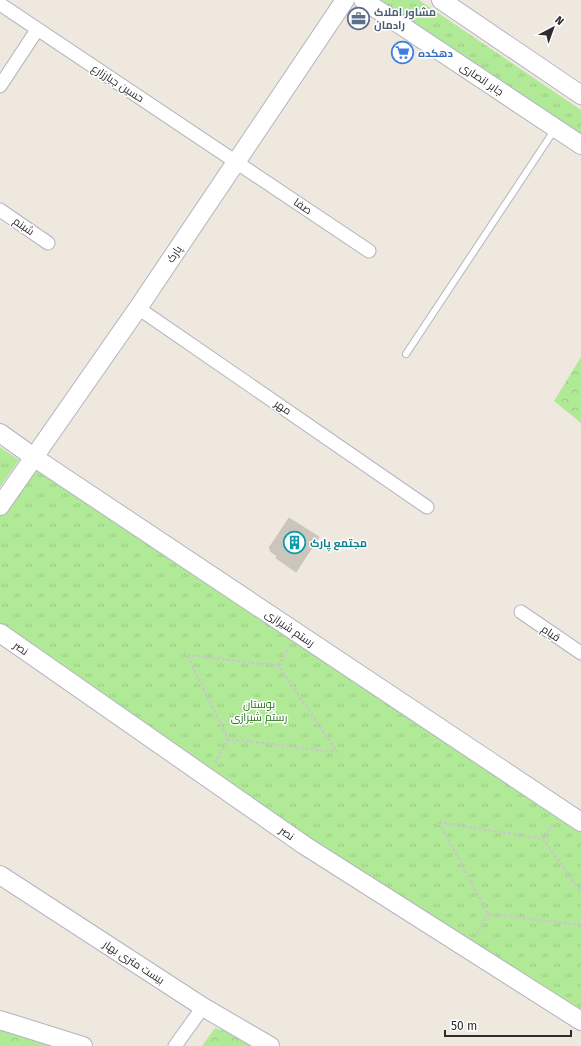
<svg xmlns="http://www.w3.org/2000/svg" width="581" height="1046" font-family="'Fira Sans',Cairo,sans-serif">
	<style>
		.grass { fill: url(#grass-tufts) }
		.forest { fill: url(#forest-crowns) }
		.building { fill: #cbc6bc; stroke: #cbc4b7 }
		.lines { fill: none; stroke-linecap: round; stroke-linejoin: round }
		.lane-casing { stroke: #b2b4c1; stroke-width: 8 }
		.street-casing { stroke: #b2b4c1; stroke-width: 15 }
		.secondary-casing { stroke: #b2b4c1; stroke-width: 20 }
		.path { stroke: #c8c8c8; stroke-width: 2.5; stroke-dasharray: 3 2; stroke-linecap: butt }
		.lane { stroke: #fff; stroke-width: 6 }
		.street { stroke: #fff; stroke-width: 13 }
		.secondary { stroke: #fff; stroke-width: 18 }
		.labels { text-anchor: middle; stroke-width: 3; stroke-linejoin: round; paint-order: stroke }
		.service-label { font-size: 11px; font-weight: bold; fill: #4e5e75; stroke: #fff; text-anchor: start }
		.shop-label { font-size: 11px; font-weight: bold; fill: #366cbe; stroke: #fff; text-anchor: start }
		.street-label { font-size: 11px; fill: #2d2d2d; stroke: #fff }
		.culture-label { font-size: 11px; font-weight: bold; fill: #0d838f; stroke: #fff; text-anchor: start }
		.park-label { font-size: 11px; fill: #257214; stroke: #fff }
	</style>
	<defs>
		<pattern id="grass-tufts" width="24" height="20" patternUnits="userSpaceOnUse"><rect width="24" height="20" fill="#b1ea96"/><path d="M3 7l-1-3M5 7V3M7 7l1-3M15 17l-1-3M17 17v-4M19 17l1-3" fill="none" stroke="#99c982"/></pattern>
		<pattern id="forest-crowns" width="20" height="18" patternUnits="userSpaceOnUse"><rect width="20" height="18" fill="#b1ea96"/><path d="M2 6a3 3 0 1 1 6 0M12 15a3 3 0 1 1 6 0" fill="none" stroke="#99c982"/></pattern>
	</defs>
	<rect width="100%" height="100%" fill="#efe8de"/>
	<g class="grass">
		<path d="M379 0H419L581 110V142Z"/>
		<path d="M0 447 19 460 0 487Z"/>
		<path d="M35 458 581 822V1020L0 633V506Z"/>
	</g>
	<g class="forest">
		<path d="M581 357V423L554 401Z"/>
		<path d="M215 1028 225 1031 253 1046H202Z"/>
		<path d="M0 1030 52 1046H0Z"/>
	</g>
	<path class="building" d="M289 518 319 537 296 572 276 558 277 556 270 551 271 549 269 548Z"/>
	<g class="lines">
		<defs>
			<path id="lane" d="M406 354 555 129"/>
			<g id="street">
				<path d="M0 4 369 251"/>
				<path d="M0 86 37 30"/>
				<path d="M0 210 48 243"/>
				<path d="M138 308 427 507"/>
				<path d="M521 612 581 653"/>
				<path d="M175 1046 203 1007"/>
			</g>
			<g id="secondary">
				<path d="M363 0 581 145"/>
				<path d="M441 0 581 95"/>
				<path d="M0 433 35 458 581 822"/>
				<path d="M0 506 138 308 345 0"/>
				<path d="M0 633 304 845 581 1021"/>
				<path d="M0 875 203 1007 270 1046"/>
				<path d="M0 1020 83 1046"/>
			</g>
		</defs>
		<use href="#lane" class="lane-casing"/>
		<use href="#street" class="street-casing"/>
		<use href="#secondary" class="secondary-casing"/>
		<g class="path">
			<path d="M187 655 279 666 337 752 228 739Z"/>
			<path d="M279 666 289 647"/>
			<path d="M215 763 228 739"/>
			<path d="M439 822 488 914 581 925"/>
			<path d="M439 822 543 839 581 892"/>
			<path d="M543 839 554 823"/>
			<path d="M477 934 488 914"/>
		</g>
		<use href="#lane" class="lane"/>
		<use href="#street" class="street"/>
		<use href="#secondary" class="secondary"/>
	</g>
	<defs>
		<symbol id="office-ring" viewBox="-11 -11 22 22"><circle r="9.5" fill="#fff" stroke="#5c6f8a" stroke-width="1.5"/><path d="M-6-3h4V-5.5h4V-3h4V5H-6ZM-1-4.5V-3h2v-1.5ZM-6 0V1H6V0Z" fill="#5c6f8a"/></symbol>
		<symbol id="supermarket-ring" viewBox="-11 -11 22 22"><circle r="9.5" fill="#fff" stroke="#3f7fe0" stroke-width="1.5"/><path d="M-6-5.5h2.5l.6 2H6L4.5 2H-2.5L-4.4-4H-6ZM-1.5 3.2a1.3 1.3 0 1 0 .1 0ZM3 3.2a1.3 1.3 0 1 0 .1 0Z" fill="#3f7fe0"/></symbol>
		<symbol id="building-ring" viewBox="-11 -11 22 22"><circle r="9.5" fill="#fff" stroke="#0f9aa8" stroke-width="1.5"/><path d="M-4-6H4V6H1V3H-1V6H-4ZM-2.5-4.3h1.7v1.8h-1.7ZM.8-4.3h1.7v1.8H.8ZM-2.5-1h1.7V.8h-1.7ZM.8-1h1.7V.8H.8Z" fill="#0f9aa8"/></symbol>
	</defs>
	<g fill-rule="evenodd">
		<use href="#office-ring" x="346" y="6" width="25" height="25"/>
		<use href="#supermarket-ring" x="390" y="40" width="25" height="25"/>
		<use href="#building-ring" x="282" y="530" width="25" height="25"/>
	</g>
	<g class="labels">
		<g class="service-label">
			<text x="374" y="16">مشاور املاک<tspan x="374" dy="13">رادمان</tspan></text>
		</g>
		<g class="shop-label">
			<text x="418" y="57">دهکده</text>
		</g>
		<g class="street-label">
			<text transform="translate(482 79) rotate(34)" y="4">جابر انصاری</text>
			<text transform="translate(118 83) rotate(33)" y="4">حسین جبارزارع</text>
			<text transform="translate(303 206) rotate(34)" y="4">صفا</text>
			<text transform="translate(24 226) rotate(35)" y="4">شبنم</text>
			<text transform="translate(174 254) rotate(-56)" y="4">پارک</text>
			<text transform="translate(283 407) rotate(35)" y="4">مهر</text>
			<text transform="translate(290 628) rotate(34)" y="4">رستم شیرازی</text>
			<text transform="translate(551 633) rotate(34)" y="4">قیام</text>
			<text transform="translate(21 648) rotate(35)" y="4">نصر</text>
			<text transform="translate(287 833) rotate(35)" y="4">نصر</text>
			<text transform="translate(134 962) rotate(33)" y="4">بیست متری بهار</text>
		</g>
		<g class="culture-label">
			<text x="310" y="547">مجتمع پارک</text>
		</g>
		<g class="park-label">
			<text x="259" y="708">بوستان<tspan x="259" dy="13">رستم شیرازی</tspan></text>
		</g>
	</g>
	<g transform="translate(553 28) rotate(41)" stroke="#ffffff" stroke-width="3" paint-order="stroke">
	<path d="M0-3L7 15L0 10L-7 15Z" fill="#2d2d2d"/>
	<text y="-6" font-size="11" font-weight="bold" text-anchor="middle" fill="#2d2d2d">N</text>
	</g>
	<path d="M445 1030v6h126v-6" fill="none" stroke="#2d2d2d" stroke-width="2"/>
	<text x="451" y="1030" font-size="12" fill="#2d2d2d" stroke="#ffffff" stroke-width="3" paint-order="stroke">50 m</text>
</svg>
